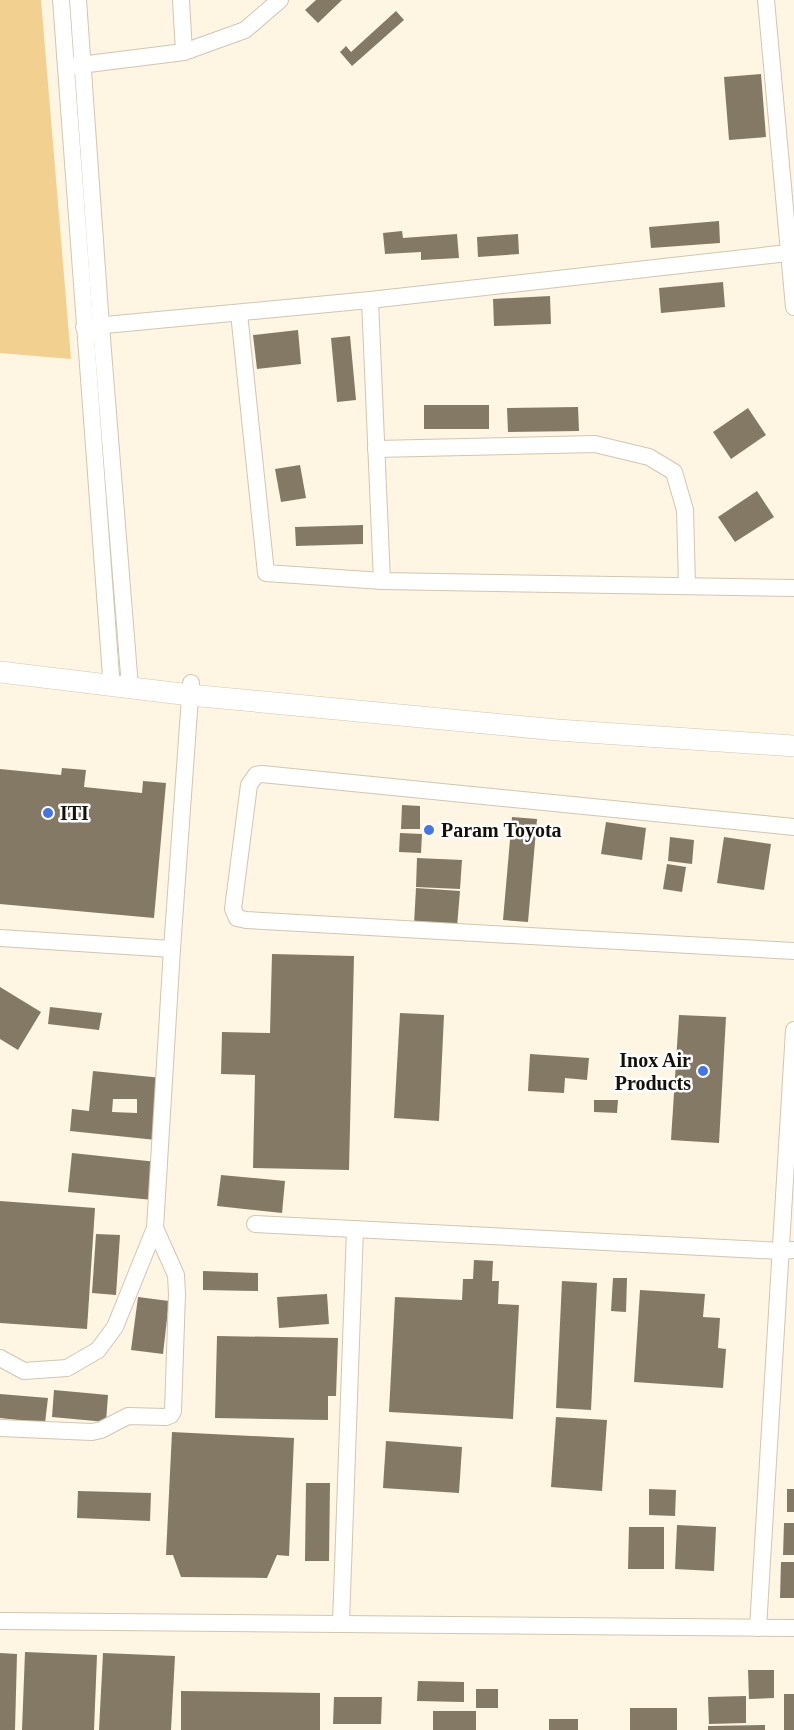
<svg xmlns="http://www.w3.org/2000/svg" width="794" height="1730" font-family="'Times New Roman',serif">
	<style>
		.green { fill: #f1d090 }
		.building { fill: #847965; fill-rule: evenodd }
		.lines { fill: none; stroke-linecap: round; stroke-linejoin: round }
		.minor-casing { stroke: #d1c6b0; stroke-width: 18 }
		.major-casing { stroke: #d1c6b0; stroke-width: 22 }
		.minor { stroke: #fff; stroke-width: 16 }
		.major { stroke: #fff; stroke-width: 21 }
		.poi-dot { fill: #4375e6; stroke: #fff; stroke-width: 2 }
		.labels { text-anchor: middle; stroke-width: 5; stroke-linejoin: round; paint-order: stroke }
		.poi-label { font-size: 20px; font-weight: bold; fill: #151109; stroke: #fff; text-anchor: start }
	</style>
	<rect width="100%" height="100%" fill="#fef5e3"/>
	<path class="green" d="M0 0H41L71 359 0 353Z"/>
	<g class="building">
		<path d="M316 0H342L318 23 305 10Z"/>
		<path d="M396 11 404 20 352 66 340 52 346 46 351 52Z"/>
		<path d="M761 74 766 137 729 140 724 77Z"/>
		<path d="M719 221 720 243 651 248 649 227Z"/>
		<path d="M402 231 403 238 457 234 459 258 421 260V252L385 254 383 233Z"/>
		<path d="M518 234 519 254 478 257 477 237Z"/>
		<path d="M723 282 725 307 661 313 659 288Z"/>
		<path d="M550 296 551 324 494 326 493 299Z"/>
		<path d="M298 330 301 364 257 369 253 335Z"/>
		<path d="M350 336 356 400 337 402 331 338Z"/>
		<rect x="424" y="405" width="65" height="24"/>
		<path d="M578 407 579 431 508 432 507 408Z"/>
		<path d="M748 408 766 435 731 459 713 432Z"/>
		<path d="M300 465 306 498 281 502 275 469Z"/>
		<path d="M757 491 774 517 735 542 718 517Z"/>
		<path d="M363 525V544L296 546 295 527Z"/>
		<path d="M62 768 86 770 84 787 142 793 143 781 166 783 154 918 0 904V769L61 775Z"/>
		<path d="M402 805 420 806V829H401Z"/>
		<path d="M512 817 537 819 528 922 503 920Z"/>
		<path d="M606 822 646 828 642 860 601 854Z"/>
		<path d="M400 833 422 834 421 853 399 852Z"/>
		<path d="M670 837 694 840 692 864 668 861Z"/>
		<path d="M724 837 771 844 764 890 717 883Z"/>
		<path d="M417 858 462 860 460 889 416 887Z"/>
		<path d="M667 864 686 867 682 892 663 889Z"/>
		<path d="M416 888 460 891 457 927 414 924Z"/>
		<path d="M272 954 354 956 349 1170 253 1168 255 1075 221 1074 222 1032 270 1033Z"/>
		<path d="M0 987 41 1012 18 1050 0 1039Z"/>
		<path d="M50 1007 102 1013 99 1030 48 1024Z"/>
		<path d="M400 1013 444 1015 439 1121 394 1118Z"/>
		<path d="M679 1015 726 1017 719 1143 671 1140Z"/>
		<path d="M530 1054 589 1058 587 1080 565 1078 564 1093 528 1091Z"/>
		<path d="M93 1071 162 1078 156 1140 70 1131 72 1109 89 1111ZM113 1099H137V1113L112 1112Z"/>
		<path d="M594 1100H618L617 1113 594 1112Z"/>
		<path d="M72 1153 157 1162 153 1200 68 1192Z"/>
		<path d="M221 1175 285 1181 282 1213 217 1206Z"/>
		<path d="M0 1201 95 1208 87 1329 0 1323Z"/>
		<path d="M96 1234 120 1235 116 1295 92 1293Z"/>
		<path d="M474 1260 493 1261 492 1281H499L498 1304 519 1305 513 1419 389 1412 395 1297 462 1300 463 1279H473Z"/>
		<path d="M203 1271 258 1273V1291L203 1290Z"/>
		<path d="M613 1278H627L626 1312 611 1311Z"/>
		<path d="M562 1281 597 1283 591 1410 556 1408Z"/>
		<path d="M640 1290 705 1294 703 1317 720 1318 718 1348 726 1349 723 1388 634 1382Z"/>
		<path d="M327 1294 329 1324 279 1328 277 1297Z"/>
		<path d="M138 1297 169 1301 163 1354 131 1350Z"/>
		<path d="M217 1336 338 1338 336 1396H328V1420L215 1418Z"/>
		<path d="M54 1390 108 1395 106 1422 52 1417Z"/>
		<path d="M0 1394 48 1398 45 1423 0 1418Z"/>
		<path d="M556 1417 607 1420 602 1491 551 1487Z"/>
		<path d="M172 1432 294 1438 289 1556 277 1555 267 1578 181 1577 173 1555H166Z"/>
		<path d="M386 1441 462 1447 459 1493 383 1488Z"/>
		<path d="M306 1483H330L329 1561H305Z"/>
		<path d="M649 1489 676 1490 675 1516 649 1515Z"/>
		<rect x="787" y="1489" width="7" height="23"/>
		<path d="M78 1491 151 1493 150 1521 77 1518Z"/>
		<path d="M784 1523H794V1555H783Z"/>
		<path d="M677 1525 716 1527 714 1571 675 1569Z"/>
		<path d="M629 1527H664V1569H628Z"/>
		<path d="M781 1562H794V1598H780Z"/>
		<path d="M25 1652 97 1655 94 1730H22Z"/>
		<path d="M0 1653 17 1654 15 1730H0Z"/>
		<path d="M103 1653 175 1656 171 1730H99Z"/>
		<path d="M748 1670H774V1698L749 1699Z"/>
		<path d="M418 1681 464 1682V1702L417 1701Z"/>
		<rect x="476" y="1689" width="22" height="19"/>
		<path d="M181 1691 320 1693V1730H181Z"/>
		<rect x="784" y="1694" width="10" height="36"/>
		<path d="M746 1696V1723L709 1724 708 1697Z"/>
		<path d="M334 1697H382L381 1724H333Z"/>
		<rect x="630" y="1708" width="47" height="22"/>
		<rect x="433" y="1711" width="43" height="19"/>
		<rect x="549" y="1719" width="29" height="11"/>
		<path d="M765 1725V1730H708V1726Z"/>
	</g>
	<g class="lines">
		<defs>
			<g id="minor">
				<path d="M61 0 111 676 110 686"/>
				<path d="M78 0 101 326 130 687"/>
				<path d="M181 0 184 52"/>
				<path d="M766 0 794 307"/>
				<path d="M72 66 184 52 245 30 280 0"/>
				<path d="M370 300 382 581"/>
				<path d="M239 313 266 573 382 581 794 588"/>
				<path d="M84 327 370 300 788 253 794 256"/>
				<path d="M376 449 595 444 649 457 674 472 685 510 687 586"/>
				<path d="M794 827 262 774 256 775 249 785 233 909 237 918 246 920 794 951"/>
				<path d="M0 938 172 949"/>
				<path d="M255 1224 781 1251 794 1250"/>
				<path d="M0 1358 24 1371 67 1368 98 1350 115 1327 155 1228 172 949 191 683"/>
				<path d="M0 1428 92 1432 101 1430 128 1416 166 1417 171 1415 173 1411 177 1294 176 1275 155 1228"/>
				<path d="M0 1621 794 1628"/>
				<path d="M341 1623 355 1229"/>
				<path d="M758 1628 794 1030"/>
			</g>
			<path id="major" d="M0 672 190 695 557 730 794 746"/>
		</defs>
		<use href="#minor" class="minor-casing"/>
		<use href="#major" class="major-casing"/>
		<use href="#minor" class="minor"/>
		<use href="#major" class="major"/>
	</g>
	<g class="poi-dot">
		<circle cx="48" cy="813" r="6"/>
		<circle cx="429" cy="830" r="6"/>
		<circle cx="703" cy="1071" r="6"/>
	</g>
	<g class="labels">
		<g class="poi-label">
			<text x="60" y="820">ITI</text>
			<text x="441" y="837">Param Toyota</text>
			<text x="691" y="1067" text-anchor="end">Inox Air<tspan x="691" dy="23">Products</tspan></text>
		</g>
	</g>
</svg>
